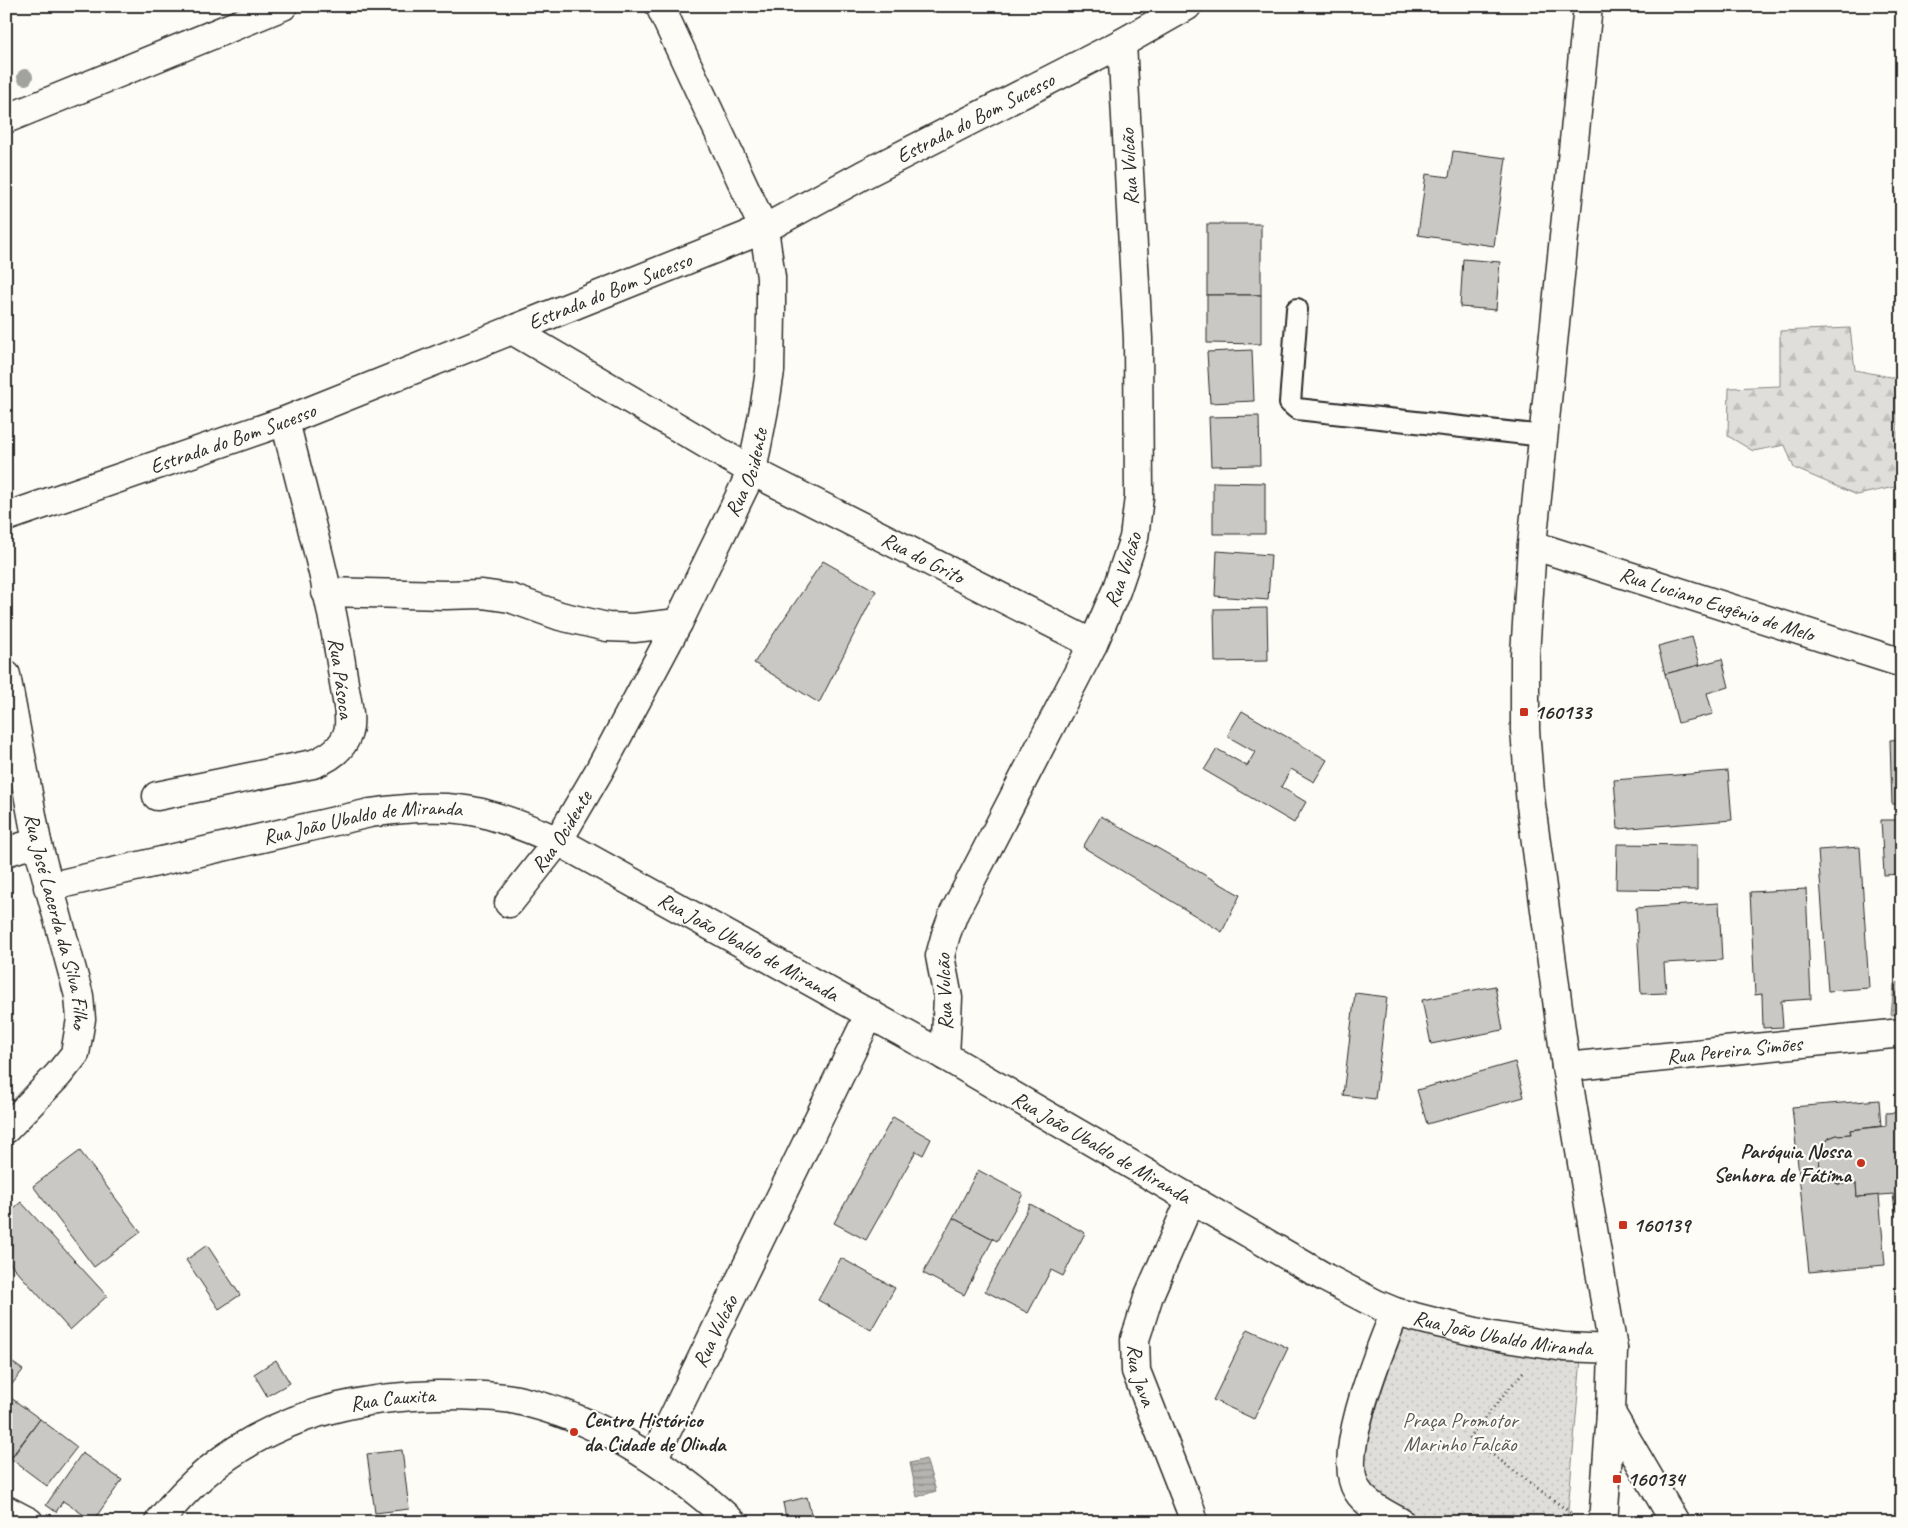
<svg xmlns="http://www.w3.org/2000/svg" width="1908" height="1528" font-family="Caveat,sans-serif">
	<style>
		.forest { fill: url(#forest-firs); stroke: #858482 }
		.park { fill: url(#park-dots); stroke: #858482 }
		.water { fill: url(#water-rules); stroke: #7e7d7b }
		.building { fill: #c9c8c4; stroke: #2b2b2b }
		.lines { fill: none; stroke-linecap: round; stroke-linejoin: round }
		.lane-casing { stroke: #2b2b2b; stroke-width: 24 }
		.street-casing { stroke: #2b2b2b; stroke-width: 31 }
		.secondary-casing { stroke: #2b2b2b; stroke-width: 31 }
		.path { stroke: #2b2b2b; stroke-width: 3; stroke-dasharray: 1 4; stroke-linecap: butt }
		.lane { stroke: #fdfcf7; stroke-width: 20 }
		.street { stroke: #fdfcf7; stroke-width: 28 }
		.secondary { stroke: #fdfcf7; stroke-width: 28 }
		.tree { fill: #a2a29f }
		.poi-dot { fill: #c8321e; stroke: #fdfcf7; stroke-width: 2 }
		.labels { text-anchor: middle; stroke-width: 4.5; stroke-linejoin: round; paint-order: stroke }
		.street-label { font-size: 21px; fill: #2b2b2b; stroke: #fdfcf7 }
		.poi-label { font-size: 21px; font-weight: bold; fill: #2b2b2b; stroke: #fdfcf7; text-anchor: start }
		.park-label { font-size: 21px; fill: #585857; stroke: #fdfcf7 }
	</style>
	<defs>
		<pattern id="forest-firs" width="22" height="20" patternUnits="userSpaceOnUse" patternTransform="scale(1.25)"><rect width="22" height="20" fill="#dfdeda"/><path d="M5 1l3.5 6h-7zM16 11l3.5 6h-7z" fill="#c0bfbb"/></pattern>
		<pattern id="park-dots" width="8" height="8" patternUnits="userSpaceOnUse" patternTransform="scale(1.25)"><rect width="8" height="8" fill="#dfdeda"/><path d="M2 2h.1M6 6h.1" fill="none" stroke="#c0bfbb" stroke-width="1.8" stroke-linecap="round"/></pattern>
		<pattern id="water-rules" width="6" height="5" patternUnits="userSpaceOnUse" patternTransform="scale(1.25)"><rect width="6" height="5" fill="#b5b4b1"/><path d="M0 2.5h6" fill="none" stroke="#939390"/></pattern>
	</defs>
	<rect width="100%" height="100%" fill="#fdfcf7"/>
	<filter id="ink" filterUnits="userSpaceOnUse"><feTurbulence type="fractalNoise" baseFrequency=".02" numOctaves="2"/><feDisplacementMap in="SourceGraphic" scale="10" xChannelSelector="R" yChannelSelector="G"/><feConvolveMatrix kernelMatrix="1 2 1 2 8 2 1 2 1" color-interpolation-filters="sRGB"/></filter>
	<g filter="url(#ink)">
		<path class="forest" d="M1850 328 1855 370 1896 378 1899 486 1857 495 1794 468 1785 445 1753 451 1728 436 1729 388 1780 386V331Z"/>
		<path class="park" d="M1403 1326 1581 1358 1567 1522H1419L1395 1511 1360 1478 1364 1434Z"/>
		<g class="water">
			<path d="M1902 981V1013L1891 1015 1894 984Z"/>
			<path d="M926 1459 936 1491 917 1497 910 1463Z"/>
		</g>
		<g class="building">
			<path d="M1453 151 1506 158 1494 246 1418 235 1426 174 1449 177Z"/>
			<rect x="1207" y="224" width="54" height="71"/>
			<path d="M1463 259 1500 262 1496 310 1460 307Z"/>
			<path d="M1207 295H1261V344L1207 343Z"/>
			<path d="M1252 350 1254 401 1210 403 1207 352Z"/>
			<path d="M1259 416 1260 465 1211 466 1209 417Z"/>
			<path d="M1213 482 1265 483V534H1213Z"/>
			<path d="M1217 551 1271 555 1268 600 1215 596Z"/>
			<path d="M823 561 876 591 819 703 754 663Z"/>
			<path d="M1267 608 1268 661 1215 662 1214 609Z"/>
			<path d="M1692 637 1700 665 1665 674 1658 646Z"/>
			<path d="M1722 659 1729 687 1707 693 1713 714 1678 723 1665 674Z"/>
			<path d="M1242 711 1327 760 1314 782 1291 769 1281 787 1306 802 1294 823 1204 770 1217 749 1247 766 1255 752 1227 736Z"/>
			<path d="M1902 739V804H1892L1890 740Z"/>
			<path d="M1728 771 1732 820 1618 829 1614 780Z"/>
			<path d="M1101 816 1240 895 1222 932 1083 847Z"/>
			<path d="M1881 820H1902V874L1884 875Z"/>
			<path d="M1617 844 1697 845V890L1616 889Z"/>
			<path d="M1860 847 1869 988 1828 991 1818 850Z"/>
			<path d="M1806 889 1811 999 1781 1001 1783 1027 1763 1028 1762 994 1755 995 1750 892Z"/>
			<path d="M1719 903 1722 960 1664 963 1666 993 1641 994 1636 908Z"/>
			<path d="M1495 986 1503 1030 1431 1044 1422 1000Z"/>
			<path d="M1355 993 1387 997 1375 1099 1343 1095Z"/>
			<path d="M1515 1062 1524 1097 1427 1124 1417 1090Z"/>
			<path d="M1879 1100 1881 1126 1850 1130 1851 1134 1837 1135 1829 1138 1820 1151 1819 1159 1820 1167 1824 1175 1830 1180 1838 1184 1856 1183 1857 1197 1879 1195 1885 1265 1809 1272 1792 1107Z"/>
			<path d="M1902 1112V1211H1895L1893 1194 1857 1197 1856 1183 1838 1184 1824 1175 1820 1167 1819 1159 1820 1151 1829 1138 1837 1135 1851 1134 1850 1130 1886 1126V1113Z"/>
			<path d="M893 1117 931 1139 923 1155 916 1151 866 1240 834 1223Z"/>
			<path d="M80 1151 141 1232 94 1267 33 1186Z"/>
			<path d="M978 1170 1023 1194 997 1241 953 1218Z"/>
			<path d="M21 1202 107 1296 70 1330 6 1259V1215Z"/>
			<path d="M1030 1204 1085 1233 1063 1276 1051 1270 1028 1313 985 1291Z"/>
			<path d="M953 1218 993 1239 964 1295 923 1273Z"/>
			<path d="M207 1245 240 1295 219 1309 186 1260Z"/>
			<path d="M841 1258 895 1288 871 1330 818 1300Z"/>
			<path d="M1248 1329 1288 1348 1254 1419 1213 1400Z"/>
			<path d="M6 1358 23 1370 6 1392Z"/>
			<path d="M276 1360 290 1383 267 1396 254 1374Z"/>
			<path d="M7 1395 40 1419 6 1464V1396Z"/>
			<path d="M40 1419 77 1447 47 1486 11 1459Z"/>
			<path d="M402 1450 409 1509 375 1513 367 1454Z"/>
			<path d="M82 1453 122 1480 93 1521 63 1501 56 1512 46 1505Z"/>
			<path d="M807 1497 813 1522H787L783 1503Z"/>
			<path d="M410 1516 411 1522H376L375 1520Z"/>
		</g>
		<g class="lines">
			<defs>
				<path id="lane" d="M1297 309 1290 403 1297 409 1544 436"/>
				<g id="street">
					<path d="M6 119 283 6"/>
					<path id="s1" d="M512 330 752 471 1093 644"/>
					<path id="s2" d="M1532 545 1902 663"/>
					<path d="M326 592 445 595 482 594 510 598 560 616 607 627 634 628 678 623"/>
					<path id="s3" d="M6 675 37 842 79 996 81 1019 75 1054 58 1075 6 1129"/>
					<path d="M157 796 313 764C329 758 343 749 348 732 352 717 346 698 344 683 332 595 306 507 285 421"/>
					<path d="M6 852 37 842"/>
					<path id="s4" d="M48 887 370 813C406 808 446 804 482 813 508 820 533 830 558 841L945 1056 1326 1278 1376 1304 1395 1312 1438 1323 1493 1336 1538 1343 1564 1347 1613 1349"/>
					<path id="s5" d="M509 903 558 841 599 771 678 623 752 471 765 404 770 371 771 312V277L764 229 660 6"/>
					<path id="s6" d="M945 1056 948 998 940 956 946 934 954 913 1093 644 1116 591 1134 538 1139 497 1138 339 1122 43"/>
					<path id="s7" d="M1566 1067 1902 1033"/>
					<path id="s8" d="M1191 1199 1149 1295 1140 1324 1135 1339 1136 1371 1191 1511 1193 1522"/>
					<path d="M1395 1312C1381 1348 1335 1455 1357 1490 1365 1504 1385 1514 1400 1522"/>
					<path d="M1611 1413 1675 1522"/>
					<path id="s9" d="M653 1459 870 1013"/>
					<path d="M6 1510 29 1522"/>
					<path id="s10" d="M159 1522C228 1432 327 1397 438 1395 462 1395 493 1395 517 1400 598 1418 672 1467 732 1522"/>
				</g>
				<g id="secondary">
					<path d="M1588 6 1532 545 1525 655V730L1531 805 1566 1067 1613 1349 1611 1413 1603 1522"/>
					<path id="s11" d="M6 517 285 421 764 229 863 175 1122 43 1187 6"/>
				</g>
			</defs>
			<use href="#lane" class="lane-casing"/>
			<use href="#street" class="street-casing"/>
			<use href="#secondary" class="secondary-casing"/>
			<path class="path" d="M1523 1372 1469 1437 1572 1514"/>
			<use href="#lane" class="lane"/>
			<use href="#street" class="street"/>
			<use href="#secondary" class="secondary"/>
		</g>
		<circle class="tree" cx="25" cy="77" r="8"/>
	</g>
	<g class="poi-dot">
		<rect x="1519" y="707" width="10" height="10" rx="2.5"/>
		<circle cx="1861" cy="1163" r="5"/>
		<rect x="1618" y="1220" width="10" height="10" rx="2.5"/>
		<circle cx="574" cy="1432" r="5"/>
		<rect x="1612" y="1474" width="10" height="10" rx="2.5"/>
	</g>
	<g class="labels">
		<g class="street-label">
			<text dy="7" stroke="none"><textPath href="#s11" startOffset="1050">Estrada do Bom Sucesso</textPath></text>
			<text transform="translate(1129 167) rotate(-93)" y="7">Rua Vulcão</text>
			<text dy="7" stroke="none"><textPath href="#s11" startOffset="645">Estrada do Bom Sucesso</textPath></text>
			<text dy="7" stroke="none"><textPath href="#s11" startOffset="240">Estrada do Bom Sucesso</textPath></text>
			<text dy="7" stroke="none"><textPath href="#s5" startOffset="494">Rua Ocidente</textPath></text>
			<text dy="7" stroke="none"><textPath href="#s1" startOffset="470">Rua do Grito</textPath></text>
			<text dy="7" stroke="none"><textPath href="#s6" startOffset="529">Rua Vulcão</textPath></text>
			<text dy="7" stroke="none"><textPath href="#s2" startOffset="194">Rua Luciano Eugênio de Melo</textPath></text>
			<text transform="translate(341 678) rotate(82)" y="7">Rua Pásoca</text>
			<text dy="7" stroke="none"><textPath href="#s4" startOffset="322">Rua João Ubaldo de Miranda</textPath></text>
			<text dy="7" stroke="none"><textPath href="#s5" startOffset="89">Rua Ocidente</textPath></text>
			<text dy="7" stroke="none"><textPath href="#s3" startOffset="252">Rua José Lacerda da Silva Filho</textPath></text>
			<text dy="7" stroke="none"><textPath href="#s4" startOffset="742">Rua João Ubaldo de Miranda</textPath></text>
			<text transform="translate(944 992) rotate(-92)" y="7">Rua Vulcão</text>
			<text dy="7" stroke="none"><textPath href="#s7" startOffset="169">Rua Pereira Simões</textPath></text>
			<text dy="7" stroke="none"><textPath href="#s4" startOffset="1148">Rua João Ubaldo de Miranda</textPath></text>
			<text dy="7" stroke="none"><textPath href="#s9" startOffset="142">Rua Vulcão</textPath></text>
			<text dy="7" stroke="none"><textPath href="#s4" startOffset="1595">Rua João Ubaldo Miranda</textPath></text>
			<text dy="7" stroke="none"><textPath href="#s8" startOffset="188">Rua Java</textPath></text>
			<text dy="7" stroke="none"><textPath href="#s10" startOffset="272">Rua Cauxita</textPath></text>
		</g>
		<g class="poi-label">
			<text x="1534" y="719">160133</text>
			<text x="1851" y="1158" text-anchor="end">Paróquia Nossa<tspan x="1851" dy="24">Senhora de Fátima</tspan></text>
			<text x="1633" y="1232">160139</text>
			<text x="584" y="1427">Centro Histórico<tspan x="584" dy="24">da Cidade de Olinda</tspan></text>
			<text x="1627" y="1486">160134</text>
		</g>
		<g class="park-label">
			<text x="1460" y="1427">Praça Promotor<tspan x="1460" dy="24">Marinho Falcão</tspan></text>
		</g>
	</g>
	<rect width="1908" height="1528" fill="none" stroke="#fdfcf7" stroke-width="25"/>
	<rect x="12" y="12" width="1883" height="1503" fill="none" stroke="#2b2b2b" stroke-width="2" filter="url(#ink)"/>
</svg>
